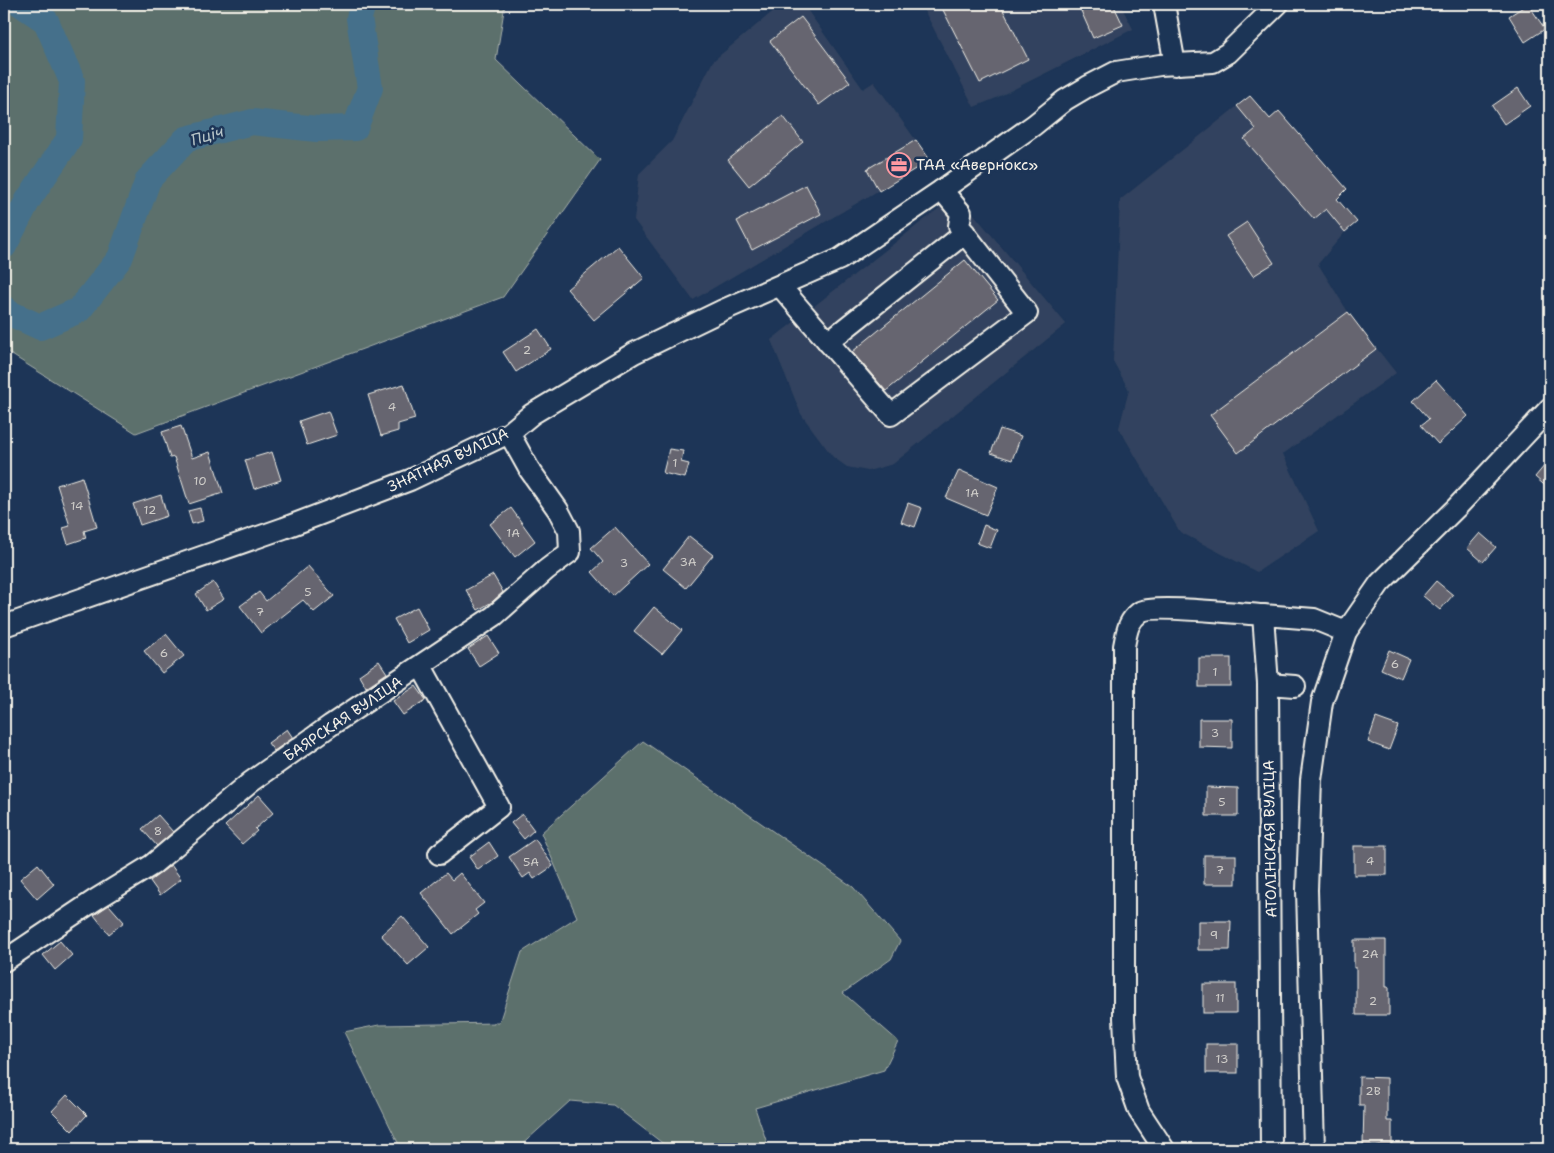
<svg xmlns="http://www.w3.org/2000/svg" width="1554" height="1153" font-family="'Shantell Sans',sans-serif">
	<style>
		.built { fill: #33435e }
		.green { fill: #5b706c; stroke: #a8b0aa }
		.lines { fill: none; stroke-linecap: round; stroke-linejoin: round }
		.stream { stroke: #8ba4b0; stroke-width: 4.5 }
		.river { stroke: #45708b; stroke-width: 26 }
		.building { fill: #666570; stroke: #f4f1e8 }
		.minor-casing { stroke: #f4f1e8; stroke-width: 24 }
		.minor { stroke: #1d3557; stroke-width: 20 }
		.labels { text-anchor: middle; stroke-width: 5; stroke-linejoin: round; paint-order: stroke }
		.number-label { font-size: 12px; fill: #d0ceca }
		.poi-label { font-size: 15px; fill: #f4f1e8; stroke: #1d3557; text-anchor: start }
		.street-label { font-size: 15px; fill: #f4f1e8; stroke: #1d3557 }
		.water-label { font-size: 16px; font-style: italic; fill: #b7c4c7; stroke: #1d3557 }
	</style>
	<rect width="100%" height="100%" fill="#1d3557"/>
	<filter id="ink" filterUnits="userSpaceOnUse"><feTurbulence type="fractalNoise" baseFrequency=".02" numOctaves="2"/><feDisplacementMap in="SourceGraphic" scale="10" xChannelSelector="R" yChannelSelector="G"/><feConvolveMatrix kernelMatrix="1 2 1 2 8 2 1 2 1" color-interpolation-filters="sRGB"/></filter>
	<g filter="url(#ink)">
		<g class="built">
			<path d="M782 4H803L863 89 874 82 930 160 693 300 634 220 639 174 672 141 713 61Z"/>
			<path d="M921 4H1120L1133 29 994 99 974 107Z"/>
			<path d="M1250 96 1270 118 1279 111 1347 189 1337 199 1345 232 1318 264 1348 312 1396 373 1283 454 1319 531 1257 572 1180 532 1119 428 1129 390 1113 361 1120 200Z"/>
			<path d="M957 194 1066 324 893 464 868 471 847 467 833 457 801 414 771 340Z"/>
		</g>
		<g class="green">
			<path d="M4 4H505L496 60 600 160 503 297 136 433 4 350Z"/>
			<path d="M643 741 853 887 900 941 891 959 843 993 898 1041 884 1070 755 1108 769 1149H670L613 1105 570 1101 517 1149H401L344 1032 379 1025 499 1023 522 952 577 917 541 833Z"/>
		</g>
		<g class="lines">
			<g class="stream">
				<path d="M4 311H5L4 329"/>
				<path d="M4 503 5 512"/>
			</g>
			<g class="river">
				<path d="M4 246 28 200 69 139 72 81 46 21 21 4"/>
				<path d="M4 308 5 311 40 327 79 310 120 258 148 180 186 139 252 122 317 129 355 128 370 88 359 18 363 4"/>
			</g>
		</g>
		<g class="building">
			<path d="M940 4H1000L1028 59 980 83Z"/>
			<path d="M1078 4H1113L1123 25 1093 38Z"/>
			<path d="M1528 4 1545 29 1525 42 1509 16Z"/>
			<path d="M801 17 850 82 819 105 770 41Z"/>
			<path d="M1518 88 1530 106 1504 124 1492 106Z"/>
			<path d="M1250 96 1270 119 1279 111 1347 189 1337 199 1357 222 1345 232 1326 209 1314 219 1244 139 1256 129 1237 106Z"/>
			<path d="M783 116 803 142 749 186 728 160Z"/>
			<path d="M916 140 930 160 879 191 867 169Z"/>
			<path d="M806 185 821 214 752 250 737 221Z"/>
			<path d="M1247 222 1274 263 1253 276 1226 236Z"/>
			<path d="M618 246 644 278 594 320 567 289Z"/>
			<path d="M965 260 998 300 886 391 852 352Z"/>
			<path d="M1348 312 1376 349 1238 453 1210 415Z"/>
			<path d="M538 329 551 349 516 372 503 352Z"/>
			<path d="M1436 380 1468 416 1438 444 1421 425 1429 419 1413 401Z"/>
			<path d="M404 384 415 419 398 424V431L381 436 368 395Z"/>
			<path d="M328 411 337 435 307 445 299 421Z"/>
			<path d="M181 426 192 458 210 452 223 493 189 504 174 457 170 458 162 432Z"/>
			<path d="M1000 429 1021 436 1012 460 991 453Z"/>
			<path d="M669 449 683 451 681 462 689 464 685 478 663 473Z"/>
			<path d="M272 452 281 480 254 489 245 460Z"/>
			<path d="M1550 459V490L1535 477Z"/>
			<path d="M959 470 998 487 986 515 946 498Z"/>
			<path d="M82 477 97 527 84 531 86 538 68 544 63 528 70 526 57 485Z"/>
			<path d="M161 495 167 516 140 525 133 504Z"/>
			<path d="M908 503 922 508 915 527 901 522Z"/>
			<path d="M200 508 203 521 192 524 188 511Z"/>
			<path d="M511 508 535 541 515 557 490 524Z"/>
			<path d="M984 525 997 530 990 548 977 543Z"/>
			<path d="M615 527 648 564 613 596 592 572 603 562 591 548Z"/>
			<path d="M1480 533 1496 547 1483 562 1467 548Z"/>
			<path d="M689 536 713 555 686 588 663 569Z"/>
			<path d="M308 566 334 596 314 612 303 600 261 633 240 606 259 592 266 601Z"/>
			<path d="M493 575 503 592 492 602 478 610 466 590Z"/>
			<path d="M1436 581 1453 595 1440 610 1423 596Z"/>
			<path d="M213 582 224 599 206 610 196 594Z"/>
			<path d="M417 607 429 630 407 643 394 619Z"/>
			<path d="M654 607 682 630 662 654 634 631Z"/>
			<path d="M166 634 184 656 162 673 144 651Z"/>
			<path d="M488 636 499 653 479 666 468 649Z"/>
			<path d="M1389 650 1409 659 1401 678 1381 669Z"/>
			<rect x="1199" y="658" width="32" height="29"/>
			<path d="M379 661 387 673 366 687 359 675Z"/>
			<path d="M416 686 426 700 403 715 393 701Z"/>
			<path d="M1376 718 1398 726 1389 750 1368 742Z"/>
			<path d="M1199 719H1232V748L1199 747Z"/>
			<path d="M287 729 293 738 274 751 268 743Z"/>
			<path d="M1206 787 1238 788V816H1206Z"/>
			<path d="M259 795 274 812 255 829 257 831 242 844 225 826Z"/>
			<path d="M522 814 534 830 524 839 511 823Z"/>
			<path d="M158 815 173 832 157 846 142 829Z"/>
			<path d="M535 839 553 866 534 879 530 873 523 878 509 857Z"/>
			<path d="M489 842 498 856 478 870 469 857Z"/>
			<rect x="1354" y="846" width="33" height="29"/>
			<rect x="1204" y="855" width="32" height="29"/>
			<path d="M38 864 54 884 37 899 20 879Z"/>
			<path d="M171 865 181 879 160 895 150 881Z"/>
			<path d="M446 873 452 880 460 873 484 903 475 910 478 914 453 934 421 893Z"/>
			<path d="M109 905 124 922 109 934 94 915Z"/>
			<path d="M402 916 429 947 408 965 381 935Z"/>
			<path d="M1198 921H1231L1230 950H1198Z"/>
			<path d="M1354 940H1386V987H1389V1015H1356V968H1354Z"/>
			<path d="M60 941 72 955 55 970 43 955Z"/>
			<rect x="1203" y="984" width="33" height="29"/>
			<rect x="1206" y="1044" width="32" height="29"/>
			<path d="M1359 1077 1387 1078V1121H1392V1145H1363L1364 1105H1359Z"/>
			<path d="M67 1095 87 1115 72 1131 52 1111Z"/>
		</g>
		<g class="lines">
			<defs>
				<g id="minor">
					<path d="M1164 4 1175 65"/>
					<path d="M780 286 891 415 1027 313 959 226 961 213 942 190"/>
					<path d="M828 342 965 233"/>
					<path d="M4 626 284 528 410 480 509 433 532 414 634 353 721 311 840 259 942 190 1034 125 1065 100 1087 87 1116 72 1160 65 1213 62 1228 53 1278 4"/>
					<path d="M421 666 499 807 439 854"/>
					<path d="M1268 684 1295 686"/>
					<path d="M4 961 95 900 152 865 251 782 331 725 494 616 546 570 570 552 569 531 558 510 529 469 509 433"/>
					<path d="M1164 1149 1139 1111 1127 1077 1124 1018V646C1127 632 1127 622 1140 612 1152 604 1243 614 1263 615"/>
					<path d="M1271 1149 1268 684 1263 615 1314 619 1346 632"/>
					<path d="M1314 1149 1307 890 1311 780 1322 702 1346 632 1380 583 1457 507 1550 408"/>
				</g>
			</defs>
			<use href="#minor" class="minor-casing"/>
			<use href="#minor" class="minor"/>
		</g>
	</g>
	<defs>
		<symbol id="office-ring" viewBox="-11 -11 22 22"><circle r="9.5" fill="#1d3557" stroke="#ff9aa2" stroke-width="1.5"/><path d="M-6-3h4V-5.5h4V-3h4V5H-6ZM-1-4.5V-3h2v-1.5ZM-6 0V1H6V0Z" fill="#ff9aa2"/></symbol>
	</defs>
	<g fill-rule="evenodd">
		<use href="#office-ring" x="885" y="151" width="28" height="28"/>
	</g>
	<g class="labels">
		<g class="number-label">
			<text x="527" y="354">2</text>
			<text x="392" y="411">4</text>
			<text x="675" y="467">1</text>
			<text x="200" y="485">10</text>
			<text x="972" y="497">1А</text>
			<text x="77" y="510">14</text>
			<text x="150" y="514">12</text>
			<text x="513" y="537">1А</text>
			<text x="688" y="566">3А</text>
			<text x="624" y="567">3</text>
			<text x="308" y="596">5</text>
			<text x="260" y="616">7</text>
			<text x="164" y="657">6</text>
			<text x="1395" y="668">6</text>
			<text x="1215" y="676">1</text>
			<text x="1215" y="737">3</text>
			<text x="1222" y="806">5</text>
			<text x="158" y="835">8</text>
			<text x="1370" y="865">4</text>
			<text x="531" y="866">5А</text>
			<text x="1220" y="874">7</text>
			<text x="1214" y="939">9</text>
			<text x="1370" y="958">2А</text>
			<text x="1220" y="1002">11</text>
			<text x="1373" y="1005">2</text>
			<text x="1222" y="1063">13</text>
			<text x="1373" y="1095">2В</text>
		</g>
		<g class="poi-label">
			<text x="916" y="170">ТАА «Авернокс»</text>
		</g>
		<g class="street-label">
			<text transform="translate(448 460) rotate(-25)" y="5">ЗНАТНАЯ ВУЛІЦА</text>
			<text transform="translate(343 719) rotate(-34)" y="5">БАЯРСКАЯ ВУЛІЦА</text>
			<text transform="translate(1270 839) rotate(-91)" y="5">АТОЛІНСКАЯ ВУЛІЦА</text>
		</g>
		<g class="water-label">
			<text transform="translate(207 135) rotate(-17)" y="6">Пціч</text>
		</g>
	</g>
	<rect width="1554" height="1153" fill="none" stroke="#1d3557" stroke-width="20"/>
	<rect x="10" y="10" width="1534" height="1133" fill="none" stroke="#f4f1e8" stroke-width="2" filter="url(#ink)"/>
</svg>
